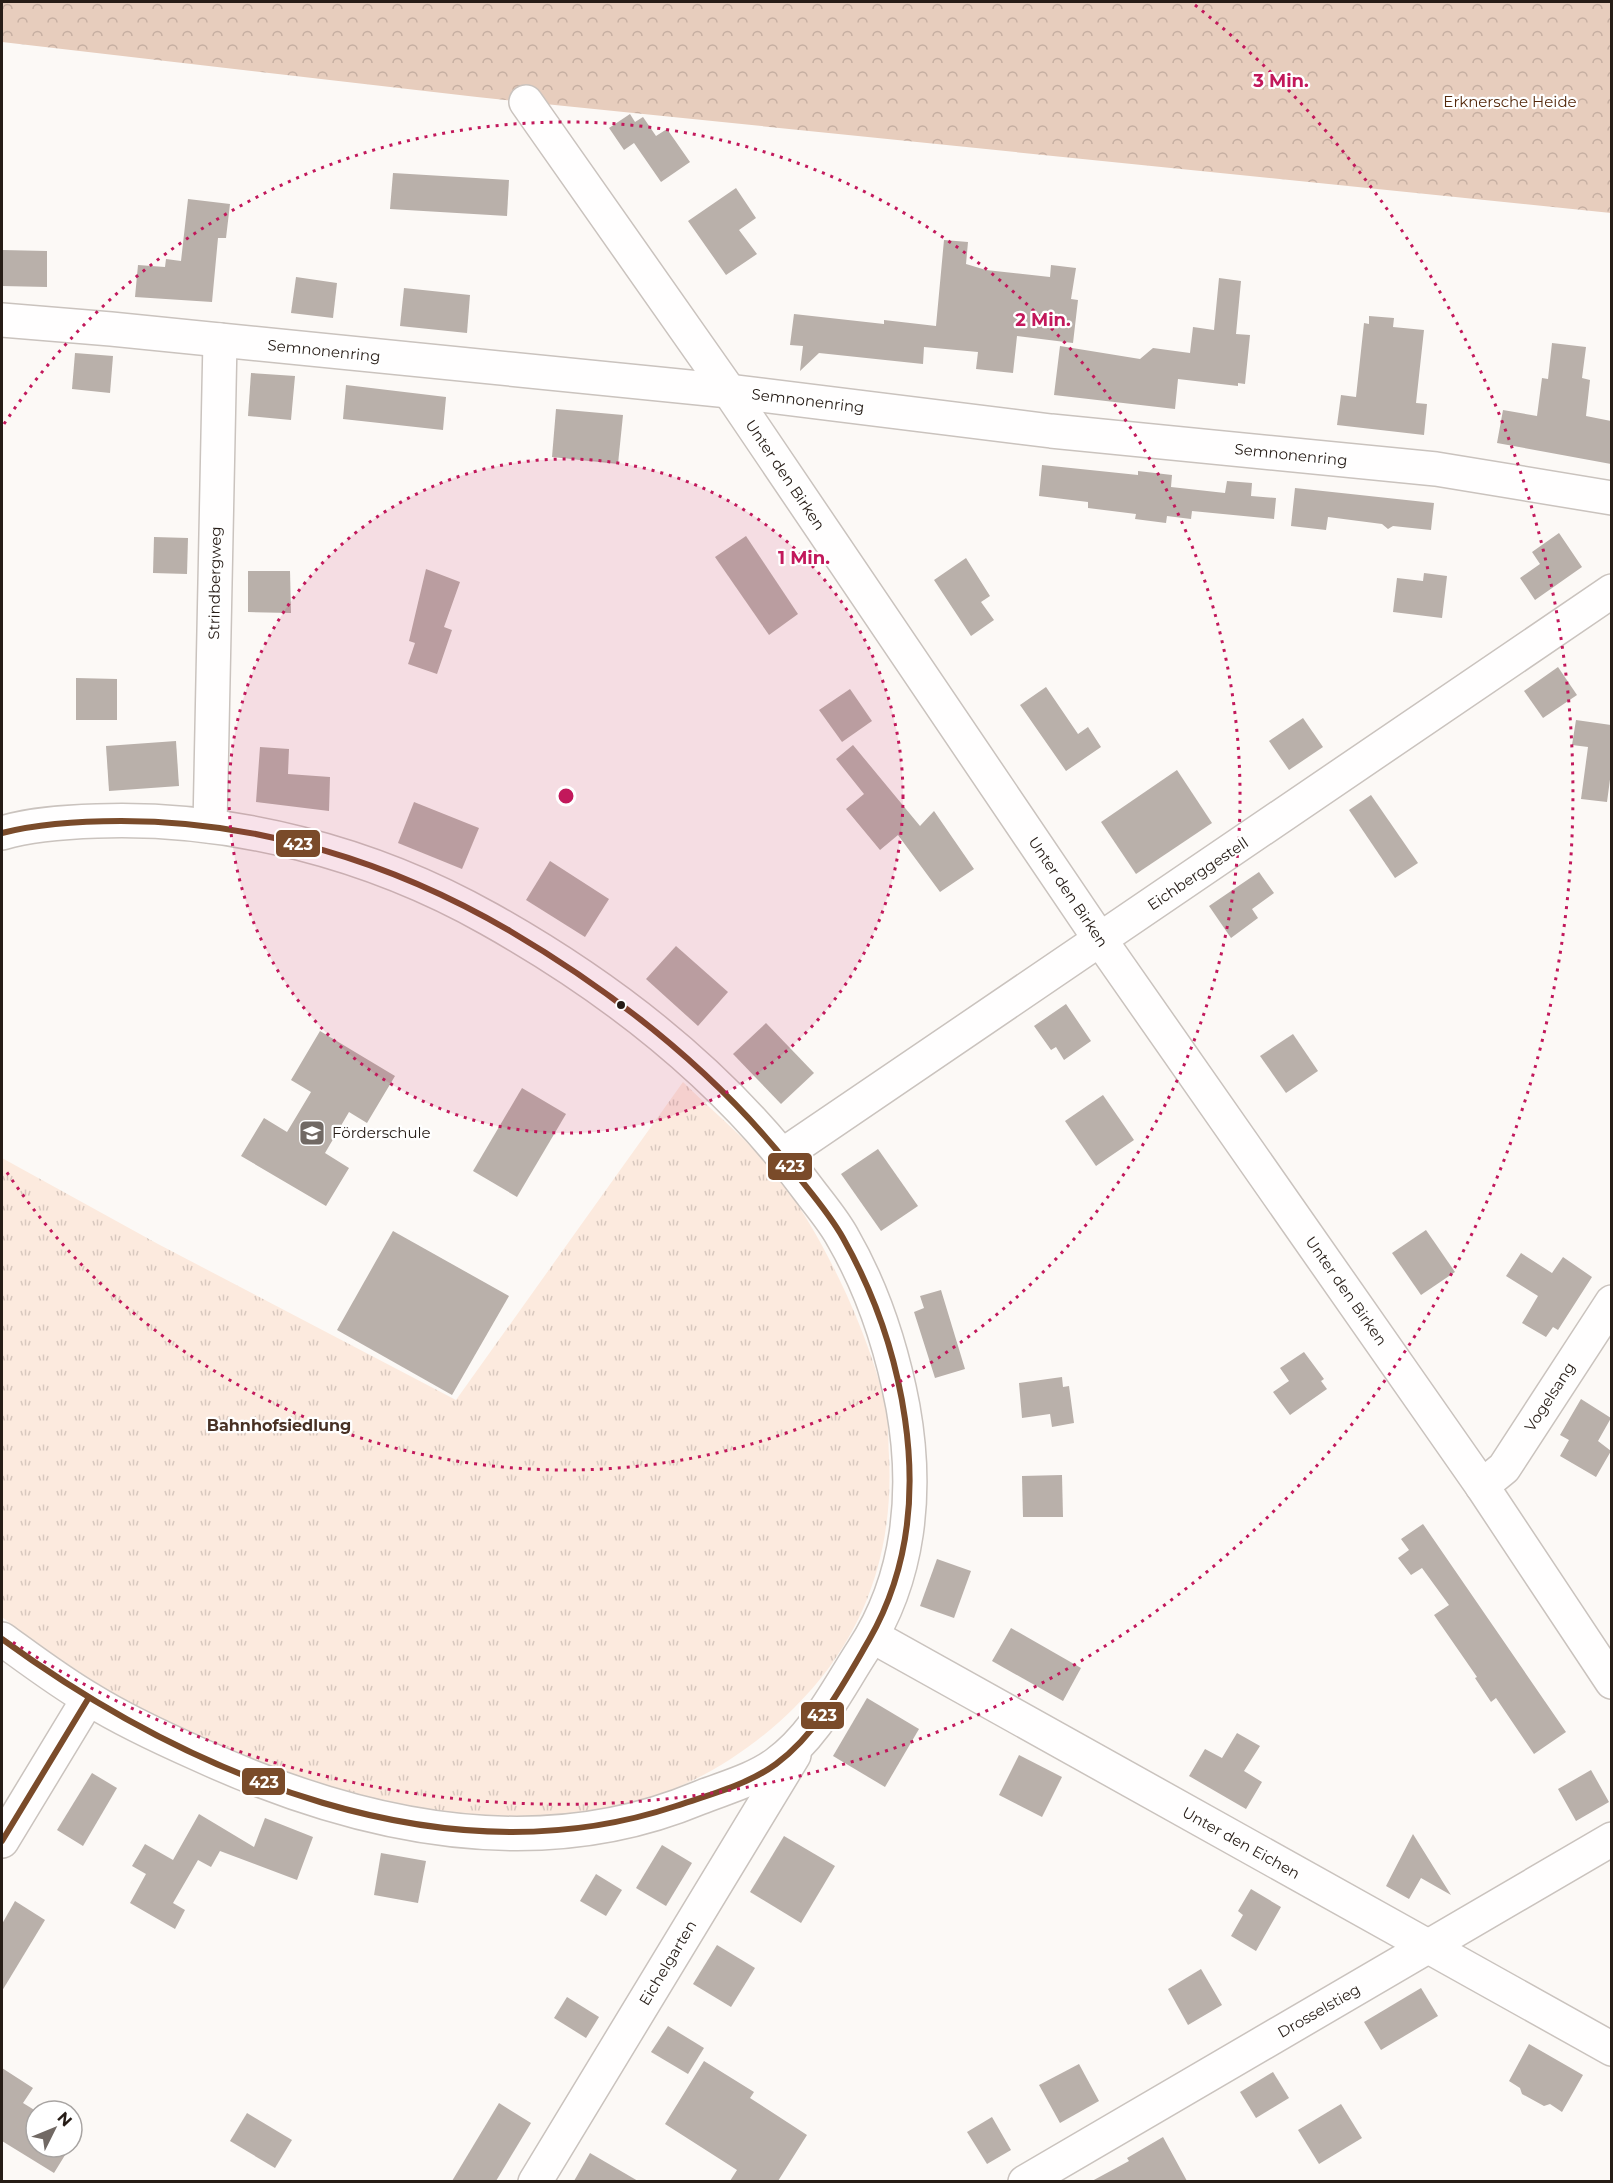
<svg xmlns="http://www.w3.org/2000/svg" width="1613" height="2183" font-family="Montserrat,sans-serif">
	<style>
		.forest { fill: url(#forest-crowns) }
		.park { fill: url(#park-tufts) }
		.building { fill: #b9b0aa }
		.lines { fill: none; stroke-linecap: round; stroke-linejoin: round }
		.minor-casing { stroke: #cac3be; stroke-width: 36 }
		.minor { stroke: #fffefe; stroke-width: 33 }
		.bus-1-casing { stroke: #fff; stroke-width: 10 }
		.bus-1 { stroke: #7a4b2a; stroke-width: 6 }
		.ring { fill: none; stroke: #c2185b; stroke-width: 3; stroke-dasharray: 3 6 }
		.bus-dot { fill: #261c16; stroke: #fff; stroke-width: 2 }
		.labels { text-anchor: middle; stroke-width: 4.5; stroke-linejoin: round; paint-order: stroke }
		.park-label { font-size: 15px; fill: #54290c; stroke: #fff }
		.street-label { font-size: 15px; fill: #261c16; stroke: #fff }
		.poi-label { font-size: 15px; fill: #261c16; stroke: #fff; text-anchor: start }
		.neighbourhood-label { font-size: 16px; font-weight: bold; fill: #483124; stroke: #fff }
		.centre { fill: #c2185b; stroke: #fff; stroke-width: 3 }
		.ring-label { font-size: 18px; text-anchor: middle; font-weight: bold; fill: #c2185b; stroke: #fff; stroke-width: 4.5; stroke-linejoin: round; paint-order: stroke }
		.line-badge { stroke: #fff; stroke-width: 2 }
		.badge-label { font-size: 16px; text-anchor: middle; font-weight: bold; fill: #fff }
	</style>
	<defs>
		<pattern id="forest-crowns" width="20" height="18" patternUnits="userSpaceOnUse" patternTransform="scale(1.5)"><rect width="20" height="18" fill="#e7cdbd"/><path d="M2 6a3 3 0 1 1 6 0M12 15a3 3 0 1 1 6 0" fill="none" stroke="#c6afa2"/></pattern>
		<pattern id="park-tufts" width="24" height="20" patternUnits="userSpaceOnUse" patternTransform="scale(1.5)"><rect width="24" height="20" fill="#fceade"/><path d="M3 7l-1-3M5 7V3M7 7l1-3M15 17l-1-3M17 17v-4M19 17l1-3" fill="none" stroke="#d8c8be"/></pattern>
	</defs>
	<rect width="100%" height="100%" fill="#fcf9f6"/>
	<path class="forest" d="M2 2H1611V213L477 97 2 42Z"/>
	<path class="park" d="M683 1082C715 1114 751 1142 779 1178 824 1237 870 1335 886 1408 889 1423 888 1440 889 1456 894 1553 864 1639 794 1708 738 1763 670 1800 592 1812 384 1845 163 1741 2 1617V1158L158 1244 456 1400Z"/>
	<g class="building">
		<path d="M630 114 635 122 643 117 656 136 667 129 690 162 661 182 634 143 624 150 609 128Z"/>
		<path d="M393 173 509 180 507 216 390 209Z"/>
		<path d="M736 188 756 218 739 230 757 254 726 275 688 221Z"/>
		<path d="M188 199 230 204 226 238H218L212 302 135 297 138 265 165 267 166 259 181 261Z"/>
		<path d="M944 240 968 242 966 264 986 270 1050 277 1051 265 1076 268 1071 299 1078 300 1073 343 1017 336 1013 373 976 369 978 352 924 347 923 364 819 353 800 371 803 346 790 345 794 314 884 324V320L936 326Z"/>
		<path d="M2 250 47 251V287L2 286Z"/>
		<path d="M296 277 337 283 333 318 291 313Z"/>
		<path d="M1219 278 1241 281 1236 334 1250 335 1245 384 1238 383V386L1178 379 1175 409 1054 395 1060 346 1140 359 1153 348 1190 353 1193 327 1214 330Z"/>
		<path d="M404 288 470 295 467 333 400 326Z"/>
		<path d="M1369 316 1394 318 1393 327 1424 330 1416 403 1427 404 1424 435 1337 425 1341 395 1356 397 1364 323 1369 324Z"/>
		<path d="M1552 343 1586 347 1582 378 1590 380 1586 416 1611 421V464L1497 443 1503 410 1537 416 1542 378 1548 379Z"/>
		<path d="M75 353 113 356 110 393 72 389Z"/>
		<path d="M251 373 295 376 291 420 248 416Z"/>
		<path d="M346 385 446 397 443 430 343 419Z"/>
		<path d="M556 409 623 415 618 464 552 457Z"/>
		<path d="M1042 465 1138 475V471L1172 475 1171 487 1225 493 1227 481 1252 483 1251 496 1276 498 1274 519 1192 511 1191 519 1167 516 1166 523 1135 519 1136 514 1088 508V502L1039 496Z"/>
		<path d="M1295 488 1434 503 1431 530 1393 526 1388 529 1382 524 1328 517 1326 530 1291 526Z"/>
		<path d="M1559 533 1582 567 1535 600 1520 578 1540 564 1532 552Z"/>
		<path d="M746 536 798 614 769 635 715 557Z"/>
		<path d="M154 537 188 538 187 574 153 573Z"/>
		<path d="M966 558 990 596 981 602 994 620 971 636 934 580Z"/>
		<path d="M426 569 460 582 444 627 452 630 437 674 408 664 415 643 409 641Z"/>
		<path d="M248 571H290L291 613 248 612Z"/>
		<path d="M1424 573 1447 576 1442 618 1393 612 1397 578 1423 581Z"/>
		<path d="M1558 667 1577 695 1543 718 1524 691Z"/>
		<path d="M76 678 117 679V720H76Z"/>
		<path d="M1046 687 1078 734 1088 727 1101 747 1066 771 1020 705Z"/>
		<path d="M850 689 872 721 842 742 819 710Z"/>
		<path d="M1303 718 1323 747 1289 770 1269 741Z"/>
		<path d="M1576 720 1611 725V772L1607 802 1581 799 1588 747 1572 745Z"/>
		<path d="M176 741 179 786 109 791 106 746Z"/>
		<path d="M853 745 920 826 934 811 974 869 940 892 898 835 880 850 846 809 864 794 836 759Z"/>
		<path d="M260 747 289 749 288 774 330 777 329 811 256 802Z"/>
		<path d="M1177 770 1212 823 1136 874 1101 822Z"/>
		<path d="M1371 795 1418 863 1395 878 1349 810Z"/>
		<path d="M414 802 479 828 462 869 398 843Z"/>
		<path d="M550 861 609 899 585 937 526 900Z"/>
		<path d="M1259 872 1274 893 1252 909 1258 918 1231 938 1209 906Z"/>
		<path d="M676 946 728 992 698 1026 646 979Z"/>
		<path d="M1066 1004 1091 1041 1064 1060 1056 1047 1051 1050 1034 1026Z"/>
		<path d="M766 1023 814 1073 781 1104 733 1054Z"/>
		<path d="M320 1031 395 1076 367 1123 349 1112 325 1153 349 1168 326 1206 241 1156 264 1118 287 1132 311 1092 291 1080Z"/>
		<path d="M1293 1034 1318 1071 1286 1093 1260 1056Z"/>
		<path d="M522 1088 566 1114 517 1197 473 1171Z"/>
		<path d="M1103 1095 1134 1140 1096 1166 1065 1121Z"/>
		<path d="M878 1149 918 1206 881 1231 841 1174Z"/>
		<path d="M1426 1230 1455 1272 1421 1295 1392 1253Z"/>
		<path d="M393 1231 509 1296 452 1395 337 1330Z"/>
		<path d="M1521 1253 1552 1273 1563 1257 1592 1277 1558 1330 1553 1327 1546 1337 1522 1323 1538 1296 1506 1276Z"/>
		<path d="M941 1290 965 1369 935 1378 914 1312 924 1308 920 1296Z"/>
		<path d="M1304 1352 1324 1379 1321 1381 1327 1389 1290 1415 1273 1392 1289 1381 1280 1368Z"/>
		<path d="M1062 1377 1063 1387 1069 1386 1074 1423 1052 1427 1050 1414 1022 1418 1019 1383Z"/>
		<path d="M1581 1399 1611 1418 1598 1441 1611 1451 1596 1477 1560 1456 1569 1440 1560 1435Z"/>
		<path d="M1062 1475 1063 1517H1023L1022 1476Z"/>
		<path d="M1423 1524 1566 1732 1534 1754 1496 1698 1491 1702 1475 1678 1477 1677 1434 1615 1449 1605 1422 1568 1411 1575 1398 1558 1409 1550 1401 1539Z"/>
		<path d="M937 1559 971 1571 954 1618 920 1606Z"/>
		<path d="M1011 1628 1081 1668 1063 1701 992 1661Z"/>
		<path d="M867 1698 919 1729 885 1787 833 1756Z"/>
		<path d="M1237 1733 1260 1746 1244 1771 1262 1782 1246 1809 1189 1776 1205 1749 1222 1758Z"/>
		<path d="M1019 1755 1062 1777 1042 1817 999 1795Z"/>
		<path d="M1591 1770 1609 1802 1576 1821 1558 1789Z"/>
		<path d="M92 1773 117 1788 83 1846 57 1830Z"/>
		<path d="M199 1814 254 1847 265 1818 313 1837 297 1880 220 1851 211 1867 198 1860 173 1903 185 1910 175 1929 130 1903 146 1874 132 1866 145 1844 173 1860Z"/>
		<path d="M1413 1834 1451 1895 1421 1878 1409 1899 1386 1886Z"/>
		<path d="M784 1836 835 1866 801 1923 750 1892Z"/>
		<path d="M662 1845 692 1863 666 1906 636 1888Z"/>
		<path d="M381 1853 426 1861 418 1903 374 1895Z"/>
		<path d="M596 1874 622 1890 606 1916 580 1901Z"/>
		<path d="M1251 1889 1281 1907 1256 1951 1231 1936 1243 1915 1238 1911Z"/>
		<path d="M15 1901 45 1920 2 1991V1924Z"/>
		<path d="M717 1945 755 1968 731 2007 693 1984Z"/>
		<path d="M1201 1969 1222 2005 1188 2025 1168 1989Z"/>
		<path d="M1421 1988 1438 2016 1381 2050 1364 2022Z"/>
		<path d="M567 1997 599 2017 586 2038 554 2018Z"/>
		<path d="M668 2026 704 2048 688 2074 651 2052Z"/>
		<path d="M1529 2044 1583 2075 1562 2112 1550 2104 1544 2106 1522 2094 1520 2088 1509 2081Z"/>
		<path d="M704 2061 754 2092 750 2098 807 2135 778 2181H730L737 2170 665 2124Z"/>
		<path d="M1079 2064 1099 2101 1060 2123 1039 2085Z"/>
		<path d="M2 2068 33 2088 23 2103 36 2111V2147H70L54 2173 2 2141Z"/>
		<path d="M1273 2072 1289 2098 1256 2118 1240 2092Z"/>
		<path d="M499 2103 531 2123 496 2181H452Z"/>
		<path d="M1341 2104 1362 2138 1319 2164 1298 2130Z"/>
		<path d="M247 2113 292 2140 275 2168 230 2141Z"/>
		<path d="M992 2117 1011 2150 987 2164 967 2132Z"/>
		<path d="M1163 2137 1187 2181H1092L1129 2161 1127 2158Z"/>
		<path d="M590 2153 638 2181H574Z"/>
	</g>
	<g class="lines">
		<defs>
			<g id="minor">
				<path d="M526 102 729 391 1101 941 1482 1486 1612 1682"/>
				<path d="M2 320 111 329 729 391 1051 431 1436 469 1612 498"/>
				<path d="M210 826 220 340"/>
				<path d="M2 833C32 824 66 822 97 821 232 816 372 853 489 919 612 988 724 1075 808 1189 820 1205 834 1221 843 1238 873 1290 892 1349 903 1407 918 1491 910 1578 863 1650 837 1690 815 1736 776 1764 754 1780 724 1788 699 1798 534 1867 355 1826 198 1754 162 1738 125 1721 91 1700 60 1682 31 1660 2 1639"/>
				<path d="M783 1155 1612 591"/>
				<path d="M1482 1486 1504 1468 1612 1302"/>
				<path d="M872 1636 1612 2049"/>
				<path d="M2 1841 88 1699"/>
				<path d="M535 2182 794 1755"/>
				<path d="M1025 2182 1612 1839"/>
			</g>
		</defs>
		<use href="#minor" class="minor-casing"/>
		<use href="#minor" class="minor"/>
		<defs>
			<g id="bus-1">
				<path d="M2 833C41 823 81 821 121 821 259 821 392 862 510 931 617 994 716 1072 793 1170 810 1192 829 1213 843 1238 874 1293 896 1356 905 1419 916 1495 908 1572 869 1640 844 1683 817 1734 776 1764 747 1785 709 1795 676 1806 444 1883 190 1776 2 1639"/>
				<path d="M2 1841 88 1699"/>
			</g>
		</defs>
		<use href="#bus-1" class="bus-1-casing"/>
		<use href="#bus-1" class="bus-1"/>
	</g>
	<circle cx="566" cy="796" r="337" fill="#c2185b" fill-opacity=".12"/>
	<g class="ring">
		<circle cx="566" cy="796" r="337"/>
		<path d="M4 424A674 674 0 1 1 4 1168"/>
		<path d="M1195 5A1011 1011 0 0 1 8 1639"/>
	</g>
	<defs>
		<symbol id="school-square" viewBox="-11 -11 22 22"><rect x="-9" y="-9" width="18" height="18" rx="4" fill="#716964" stroke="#fff"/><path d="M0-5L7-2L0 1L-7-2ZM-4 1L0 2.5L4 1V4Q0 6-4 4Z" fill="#fff"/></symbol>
	</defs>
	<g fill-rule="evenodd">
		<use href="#school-square" x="297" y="1118" width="30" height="30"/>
	</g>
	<circle class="bus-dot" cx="621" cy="1005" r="5"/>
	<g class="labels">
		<g class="park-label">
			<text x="1510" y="107">Erknersche Heide</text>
		</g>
		<g class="street-label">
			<text transform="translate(324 351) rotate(6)" y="5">Semnonenring</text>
			<text transform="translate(808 401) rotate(7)" y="5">Semnonenring</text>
			<text transform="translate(1291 455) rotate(6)" y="5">Semnonenring</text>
			<text transform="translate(785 475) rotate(56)" y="5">Unter den Birken</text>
			<text transform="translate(215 583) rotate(-89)" y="5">Strindbergweg</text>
			<text transform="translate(1198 874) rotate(-34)" y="5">Eichberggestell</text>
			<text transform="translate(1068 892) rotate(56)" y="5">Unter den Birken</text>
			<text transform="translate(1346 1291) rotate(55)" y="5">Unter den Birken</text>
			<text transform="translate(1550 1397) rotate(-57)" y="5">Vogelsang</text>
			<text transform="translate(1241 1843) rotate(29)" y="5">Unter den Eichen</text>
			<text transform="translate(668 1963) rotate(-59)" y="5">Eichelgarten</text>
			<text transform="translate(1319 2011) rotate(-30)" y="5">Drosselstieg</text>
		</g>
		<g class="poi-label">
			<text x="332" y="1138">Förderschule</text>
		</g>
		<g class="neighbourhood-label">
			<text x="279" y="1431">Bahnhofsiedlung</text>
		</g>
	</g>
	<circle cx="566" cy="796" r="9" class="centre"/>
	<g class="ring-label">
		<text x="1281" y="87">3 Min.</text>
		<text x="1043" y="326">2 Min.</text>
		<text x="804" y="564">1 Min.</text>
	</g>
	<g class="line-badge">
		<rect x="275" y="829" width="46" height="29" rx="6" fill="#7a4b2a"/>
		<rect x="767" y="1152" width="46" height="29" rx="6" fill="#7a4b2a"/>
		<rect x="800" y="1701" width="45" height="29" rx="6" fill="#7a4b2a"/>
		<rect x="241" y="1767" width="45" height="29" rx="6" fill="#7a4b2a"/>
	</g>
	<g class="badge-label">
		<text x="298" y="850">423</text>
		<text x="790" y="1172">423</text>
		<text x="822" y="1721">423</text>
		<text x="264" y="1788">423</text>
	</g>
	<rect width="1613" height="2183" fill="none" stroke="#261c16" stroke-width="6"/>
	<g transform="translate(54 2129) rotate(47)"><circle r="28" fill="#ffffff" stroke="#a8a4a2" stroke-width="1.5"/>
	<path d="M0-4.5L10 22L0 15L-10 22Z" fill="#716964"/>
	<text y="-9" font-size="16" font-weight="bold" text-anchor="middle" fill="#261c16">N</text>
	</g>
</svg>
